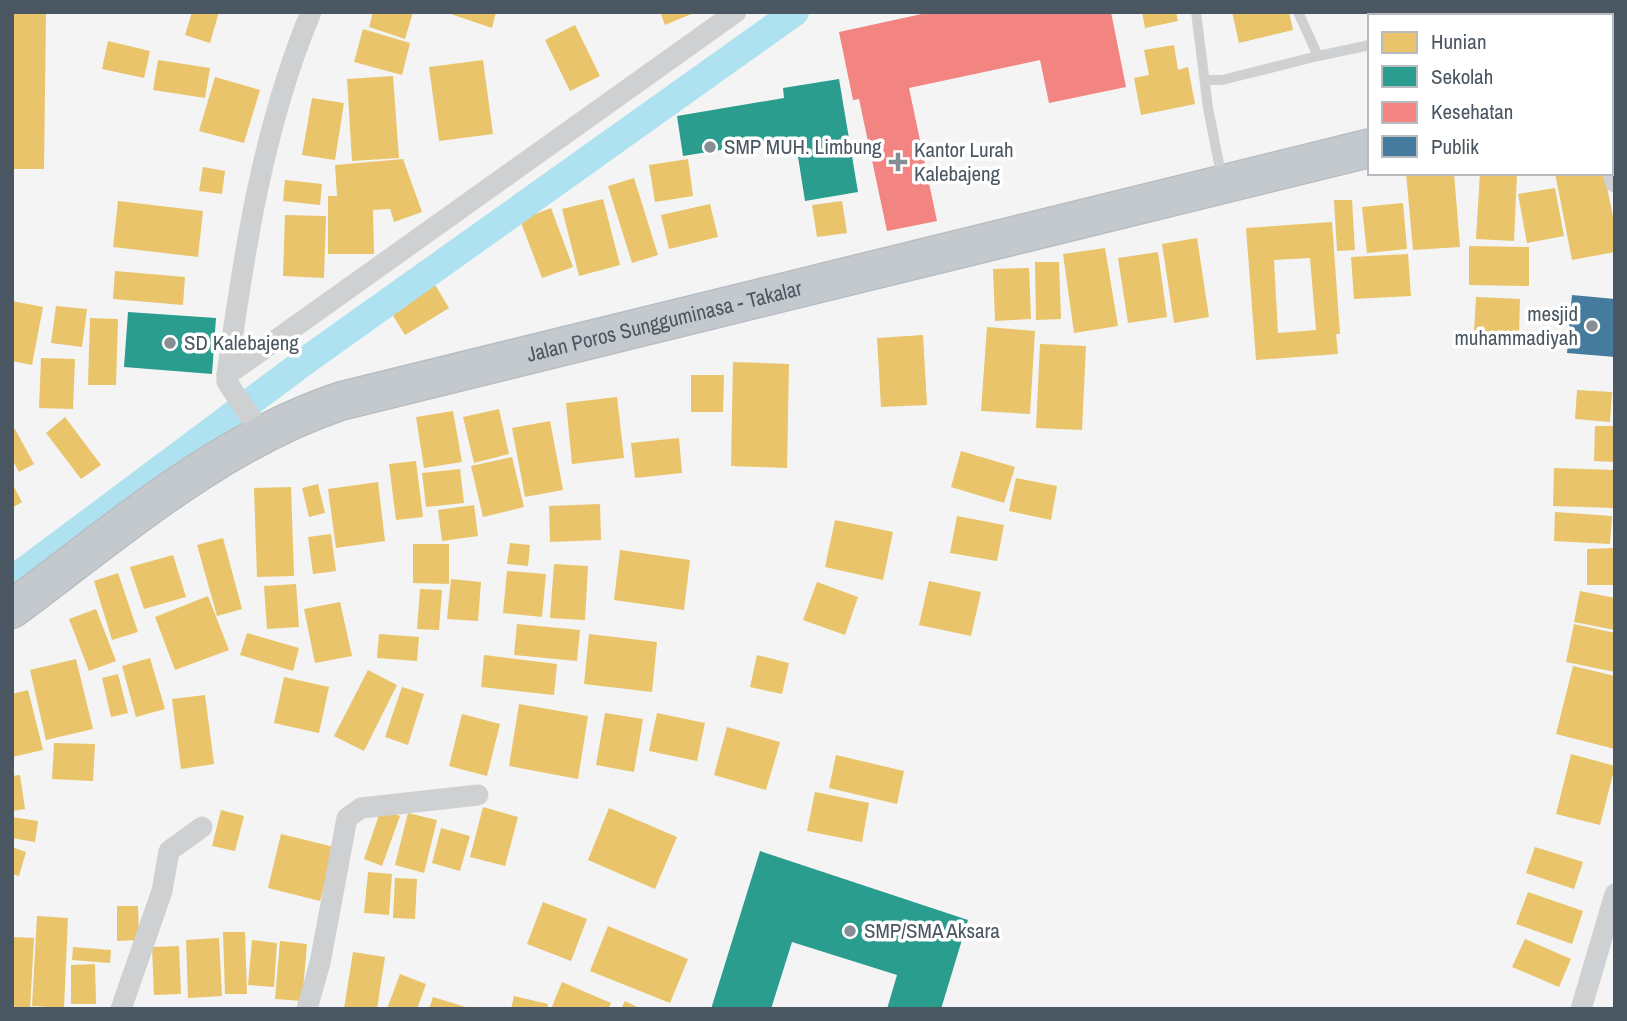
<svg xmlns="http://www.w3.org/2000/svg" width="1627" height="1021" font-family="'Archivo Narrow',sans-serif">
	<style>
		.homes { fill: #e9c46a; fill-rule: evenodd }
		.schools { fill: #2a9d8f }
		.health { fill: #f28482 }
		.public { fill: #457b9d }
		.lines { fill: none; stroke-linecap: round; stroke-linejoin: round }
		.canal { stroke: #aee2f0; stroke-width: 28 }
		.trunk-casing { stroke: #b9bec3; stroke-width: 40 }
		.service { stroke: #ced0d2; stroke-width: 10 }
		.minor { stroke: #ced0d2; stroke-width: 21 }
		.trunk { stroke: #c4c9cd; stroke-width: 37 }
		.poi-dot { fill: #868d94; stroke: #fff; stroke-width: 2.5 }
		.labels { text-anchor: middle; stroke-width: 7; stroke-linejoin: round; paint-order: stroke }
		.poi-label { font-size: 21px; fill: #4a5661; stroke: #fff; text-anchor: start }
		.street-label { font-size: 21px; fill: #4a5661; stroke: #fff }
	</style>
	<rect width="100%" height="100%" fill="#f4f4f4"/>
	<g class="homes">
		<path d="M12 12H46L44 169H12Z"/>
		<path d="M192 12H219L210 43 185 35Z"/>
		<path d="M373 12H413L405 39 369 27Z"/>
		<path d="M445 12H496L492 28Z"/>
		<path d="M660 12H696L665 25Z"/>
		<path d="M1142 12H1176L1178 21 1145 28Z"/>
		<path d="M1232 12H1289L1293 30 1239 43Z"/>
		<path d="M575 25 600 76 570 91 545 40Z"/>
		<path d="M363 29 410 43 402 75 354 62Z"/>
		<path d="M108 41 150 51 144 78 102 69Z"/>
		<path d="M1174 45 1178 70 1188 67 1195 104 1141 115 1134 78 1149 75 1144 50Z"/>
		<path d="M158 60 210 68 205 98 153 90Z"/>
		<path d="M483 60 493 134 439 141 429 67Z"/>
		<path d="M393 76 399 158 352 161 347 79Z"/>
		<path d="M215 77 260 90 244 143 199 131Z"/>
		<path d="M312 98 344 103 335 160 302 155Z"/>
		<path d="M403 159 422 212 394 222 390 209 373 210 374 254H328V196H337L335 165Z"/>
		<path d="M688 159 693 196 655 202 649 165Z"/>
		<path d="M203 167 225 171 222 194 199 191Z"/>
		<path d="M1406 173H1454L1460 247 1413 250Z"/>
		<path d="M1480 173 1517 174 1514 241 1476 239Z"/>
		<path d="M1555 173H1604L1615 226V252L1572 260Z"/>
		<path d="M634 178 658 255 632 263 608 186Z"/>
		<path d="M285 180 322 184 320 205 283 201Z"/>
		<path d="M1555 188 1564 236 1527 243 1518 194Z"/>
		<path d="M603 199 620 265 579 276 562 209Z"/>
		<path d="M1334 200H1352L1355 250 1337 251Z"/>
		<path d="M118 201 203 211 198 257 113 247Z"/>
		<path d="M842 201 847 233 817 237 812 205Z"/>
		<path d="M1403 203 1407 249 1367 253 1362 207Z"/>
		<path d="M710 204 718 237 669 249 661 215Z"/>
		<path d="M551 208 573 267 542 278 520 220Z"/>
		<path d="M285 215 326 216 324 278 283 276Z"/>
		<path d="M1332 222 1340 334H1336L1338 354 1256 360 1246 228ZM1310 258 1316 330 1278 333 1274 260Z"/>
		<path d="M1197 238 1209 317 1174 323 1162 244Z"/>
		<path d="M1469 246 1529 247V286L1469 285Z"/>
		<path d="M1105 248 1118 326 1074 333 1063 254Z"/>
		<path d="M1158 252 1167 317 1128 323 1118 258Z"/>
		<path d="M1408 254 1411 296 1354 299 1351 257Z"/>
		<path d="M1035 262H1059L1061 319 1036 320Z"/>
		<path d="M1029 268 1031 319 995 321 993 269Z"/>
		<path d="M115 271 185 277 183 305 113 299Z"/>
		<path d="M434 283 449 308 405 335 390 311Z"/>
		<path d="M1476 297 1520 299 1519 335 1474 333Z"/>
		<path d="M12 301 43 307 32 365 12 361Z"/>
		<path d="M56 306 87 309 82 347 51 343Z"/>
		<path d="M90 318 118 319 116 385H88Z"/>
		<path d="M987 327 1035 331 1030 414 981 411Z"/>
		<path d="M923 335 927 405 881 407 877 338Z"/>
		<path d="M1040 344 1086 346 1082 430 1036 428Z"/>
		<path d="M41 358 75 359 73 409 39 408Z"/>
		<path d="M733 362 789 364 787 468 731 466Z"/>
		<path d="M691 375H724L723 412H691Z"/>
		<path d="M1577 390 1612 392 1610 422 1575 419Z"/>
		<path d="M617 397 624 458 572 464 566 403Z"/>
		<path d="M499 409 509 454 474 463 463 417Z"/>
		<path d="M453 411 462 462 424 468 416 417Z"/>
		<path d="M65 417 101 465 81 479 46 433Z"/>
		<path d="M550 421 563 490 525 497 512 428Z"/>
		<path d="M1595 426H1615V462L1594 461Z"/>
		<path d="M15 429 34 464 19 472 12 459V431Z"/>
		<path d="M679 438 682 473 635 478 631 443Z"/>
		<path d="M961 451 1015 467 1004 503 951 487Z"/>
		<path d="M512 457 524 507 483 517 471 466Z"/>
		<path d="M416 461 423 517 396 520 389 464Z"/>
		<path d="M1554 468 1615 470V508L1553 506Z"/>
		<path d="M460 469 464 503 426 507 422 473Z"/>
		<path d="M1016 478 1057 486 1051 520 1009 511Z"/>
		<path d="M378 482 385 541 336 548 328 489Z"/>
		<path d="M12 483 22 502 12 508Z"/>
		<path d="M318 484 325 513 309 517 302 488Z"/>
		<path d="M291 487 294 576 257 577 254 488Z"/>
		<path d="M600 504 601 540 550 542 549 506Z"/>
		<path d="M474 505 478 536 442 541 438 510Z"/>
		<path d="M1555 512 1612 516 1610 544 1554 541Z"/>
		<path d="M957 516 1004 525 997 561 950 553Z"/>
		<path d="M835 520 893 532 883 580 825 567Z"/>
		<path d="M331 534 336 571 313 574 308 537Z"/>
		<path d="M223 538 242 609 217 616 197 545Z"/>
		<path d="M510 543 530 545 528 566 507 564Z"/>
		<path d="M413 544H449V584L413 583Z"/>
		<path d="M1615 548V585H1587V549Z"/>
		<path d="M620 550 690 560 684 610 614 600Z"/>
		<path d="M173 555 186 597 144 609 130 567Z"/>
		<path d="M554 564 588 566 585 620 550 618Z"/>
		<path d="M507 571 546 574 542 617 503 613Z"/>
		<path d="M118 573 138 632 112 640 94 581Z"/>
		<path d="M451 579 481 582 478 621 447 619Z"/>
		<path d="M929 581 981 592 971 636 919 625Z"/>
		<path d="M817 582 858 597 845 635 803 620Z"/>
		<path d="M296 584 299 627 267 629 264 586Z"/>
		<path d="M420 589 442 590 439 630 417 629Z"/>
		<path d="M1580 591 1615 598V630L1574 622Z"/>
		<path d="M208 596 229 650 175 670 155 617Z"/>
		<path d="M340 602 352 656 315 663 304 609Z"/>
		<path d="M96 609 116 661 89 671 69 619Z"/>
		<path d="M517 624 580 630 577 661 514 655Z"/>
		<path d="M1574 624 1615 633V672L1566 662Z"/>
		<path d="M247 633 299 648 293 671 240 655Z"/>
		<path d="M379 634 419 637 417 661 377 658Z"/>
		<path d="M589 634 657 642 652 692 584 684Z"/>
		<path d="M484 655 557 664 554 695 481 687Z"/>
		<path d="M757 655 789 663 782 694 750 687Z"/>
		<path d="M150 658 165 709 136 717 122 666Z"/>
		<path d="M76 659 93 729 46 740 30 670Z"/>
		<path d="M1573 666 1615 676V749L1556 734Z"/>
		<path d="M368 670 397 685 364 751 334 736Z"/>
		<path d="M118 674 128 713 111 717 102 678Z"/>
		<path d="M284 677 329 687 319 733 274 723Z"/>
		<path d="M402 687 424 694 408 745 385 737Z"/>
		<path d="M28 690 43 750 12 757V694Z"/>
		<path d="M205 695 214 764 181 769 172 699Z"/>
		<path d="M519 704 588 716 578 779 509 766Z"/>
		<path d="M605 713 643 719 634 772 596 765Z"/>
		<path d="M657 713 705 723 697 761 649 751Z"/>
		<path d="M462 714 500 724 487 776 449 766Z"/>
		<path d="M727 727 780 742 766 790 714 775Z"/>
		<path d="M54 743 95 744 93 781 52 779Z"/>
		<path d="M1571 754 1615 766 1600 825 1556 814Z"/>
		<path d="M836 755 904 771 897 804 829 788Z"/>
		<path d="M20 775 25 809 12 811V776Z"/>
		<path d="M815 792 869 803 862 842 807 831Z"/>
		<path d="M483 807 518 817 505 866 470 857Z"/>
		<path d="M609 808 677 837 655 889 588 860Z"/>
		<path d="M381 809 400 816 382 866 364 859Z"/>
		<path d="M221 810 244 816 235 851 212 846Z"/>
		<path d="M408 813 437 820 424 873 395 865Z"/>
		<path d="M12 817 38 821 35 842 12 838Z"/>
		<path d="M441 828 470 836 460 871 432 863Z"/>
		<path d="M281 834 334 847 320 901 268 888Z"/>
		<path d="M12 847 26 852 19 876 12 874Z"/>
		<path d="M1535 847 1583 862 1574 889 1526 873Z"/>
		<path d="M368 872 392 874 389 915 364 913Z"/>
		<path d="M395 878 417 879 415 919 393 918Z"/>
		<path d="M1528 892 1583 911 1572 944 1516 924Z"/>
		<path d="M543 902 587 919 571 961 527 944Z"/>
		<path d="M117 906H138L139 940 117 941Z"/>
		<path d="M37 916 68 918 64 1008 32 1006Z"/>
		<path d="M608 926 688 959 670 1003 590 971Z"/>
		<path d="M223 932H245L247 994H225Z"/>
		<path d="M12 937 34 938 30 1009 12 1008Z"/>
		<path d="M219 938 222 996 188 998 186 940Z"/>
		<path d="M1525 939 1571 959 1559 987 1512 967Z"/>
		<path d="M252 940 277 943 274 987 248 985Z"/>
		<path d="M280 941 307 944 302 1001 275 999Z"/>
		<path d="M179 946 181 994 154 995 152 947Z"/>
		<path d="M73 947 111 950 110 963 72 960Z"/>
		<path d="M353 952 385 957 377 1009H344Z"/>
		<path d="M95 964 96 1004H71V965Z"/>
		<path d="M400 974 426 984 417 1009H387Z"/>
		<path d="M562 982 611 1003 608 1009H551Z"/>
		<path d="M514 996 548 1004 547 1009H511Z"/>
		<path d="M433 997 469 1008V1009H429Z"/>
		<path d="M625 1001 641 1009H621Z"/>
	</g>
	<g class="schools">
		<path d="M839 79 858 192 805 201 795 138 683 156 677 116 784 98 783 88Z"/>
		<path d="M128 312 216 318 212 374 124 367Z"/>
		<path d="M760 851 968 920 941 1009H887L897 975 792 942 771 1009H711Z"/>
	</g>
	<path class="health" d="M931 12H1111L1126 87 1049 103 1040 60 909 88 937 221 887 231 859 99 853 100 839 32Z"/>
	<path class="public" d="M1572 295 1615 299V357L1567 353Z"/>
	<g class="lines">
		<path class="canal" d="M12 580 308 359 795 12"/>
		<defs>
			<g id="trunk">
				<path d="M1611 94 1615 93"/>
				<path id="s1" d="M12 609C116 532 218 442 341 401L1370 148"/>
			</g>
		</defs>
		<use href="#trunk" class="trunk-casing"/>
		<g class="service">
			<path d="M1196 12 1208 108 1222 179"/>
			<path d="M1298 12 1318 56 1370 45"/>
			<path d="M1205 80H1222L1318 56"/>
		</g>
		<g class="minor">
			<path d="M1611 166 1615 182"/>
			<path d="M227 375 736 12"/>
			<path d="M261 433 227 382V375C244 252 263 127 311 12"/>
			<path d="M121 1009 162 891 169 851 202 827"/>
			<path d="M307 1009 320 963 347 818 361 808 478 795"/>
			<path d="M1581 1009 1615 894"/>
		</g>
		<use href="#trunk" class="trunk"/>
	</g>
	<g class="poi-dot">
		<circle cx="710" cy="147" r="7"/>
		<path d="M894.5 151.5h7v7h7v7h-7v7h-7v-7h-7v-7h7z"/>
		<circle cx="1592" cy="326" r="7"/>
		<circle cx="170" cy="343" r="7"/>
		<circle cx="850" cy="931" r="7"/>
	</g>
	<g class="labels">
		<g class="poi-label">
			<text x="724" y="154">SMP MUH. Limbung</text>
			<text x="914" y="157">Kantor Lurah<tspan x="914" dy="24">Kalebajeng</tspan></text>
			<text x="1578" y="321" text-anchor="end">mesjid<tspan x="1578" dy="24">muhammadiyah</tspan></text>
			<text x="184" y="350">SD Kalebajeng</text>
			<text x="864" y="938">SMP/SMA Aksara</text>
		</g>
		<g class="street-label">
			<text dy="7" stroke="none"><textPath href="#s1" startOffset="724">Jalan Poros Sungguminasa - Takalar</textPath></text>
		</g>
	</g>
	<rect width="1627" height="1021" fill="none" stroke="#4a5661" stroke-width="28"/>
	<rect x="1368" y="14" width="245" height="161" fill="#ffffff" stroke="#b7bbc0" stroke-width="2"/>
	<rect x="1382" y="32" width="35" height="21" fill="#e9c46a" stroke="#b7bbc0" stroke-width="2"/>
	<text x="1431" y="49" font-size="21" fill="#4a5661">Hunian</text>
	<rect x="1382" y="66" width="35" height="21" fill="#2a9d8f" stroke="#b7bbc0" stroke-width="2"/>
	<text x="1431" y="84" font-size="21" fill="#4a5661">Sekolah</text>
	<rect x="1382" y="102" width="35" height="21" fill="#f28482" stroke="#b7bbc0" stroke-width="2"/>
	<text x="1431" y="119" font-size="21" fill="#4a5661">Kesehatan</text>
	<rect x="1382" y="136" width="35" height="21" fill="#457b9d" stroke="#b7bbc0" stroke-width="2"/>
	<text x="1431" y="154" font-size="21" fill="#4a5661">Publik</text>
</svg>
